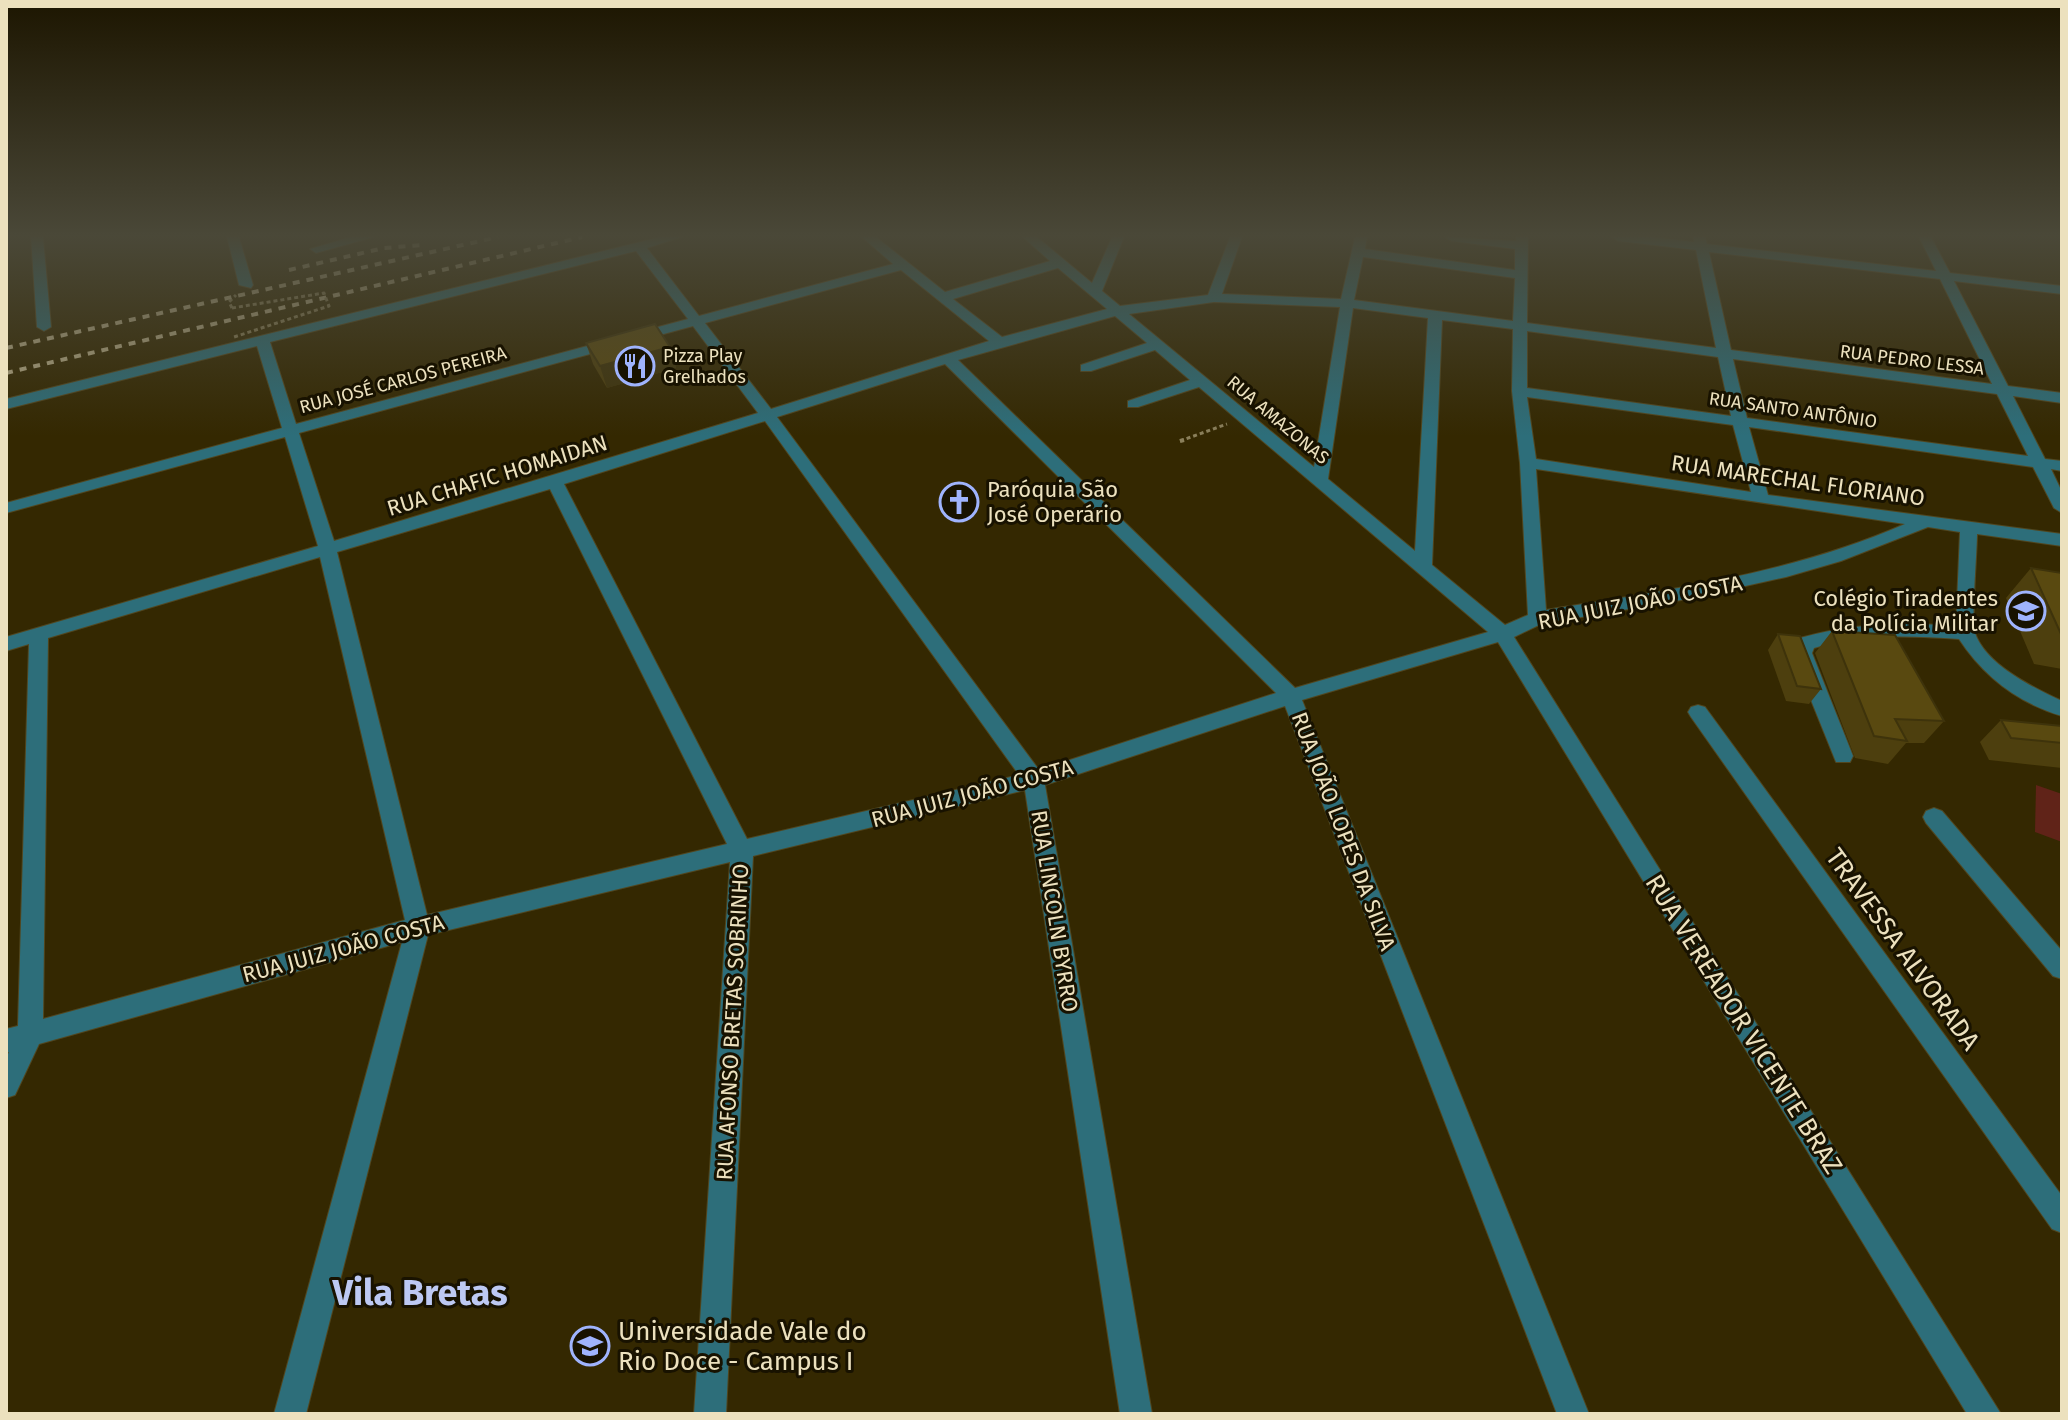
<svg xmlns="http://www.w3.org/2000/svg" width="2068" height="1420" font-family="'Fira Sans',sans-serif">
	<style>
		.green { fill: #602318 }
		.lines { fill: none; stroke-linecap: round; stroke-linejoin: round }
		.minor-casing { stroke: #51461f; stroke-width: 2 }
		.path-far1 { stroke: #8a7f5a; stroke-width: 3; stroke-dasharray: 4 3; stroke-linecap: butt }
		.path { stroke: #8a7f5a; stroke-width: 4; stroke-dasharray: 5 4; stroke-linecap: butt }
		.minor { fill: #2d6e7a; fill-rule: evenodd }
		.rail { stroke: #b5aa86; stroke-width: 4; stroke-dasharray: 7 7; stroke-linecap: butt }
		.path-bridge { stroke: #8a7f5a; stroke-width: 3; stroke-dasharray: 4 3; stroke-linecap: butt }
		.wall { fill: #4d3f0e }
		.shaded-wall { fill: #3e330b }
		.building { fill: #594910; stroke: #3e330b; stroke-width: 2 }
		.labels { text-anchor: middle; stroke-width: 6; stroke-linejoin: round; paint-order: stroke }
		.far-poi-label { font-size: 18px; fill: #ece1be; stroke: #181200; text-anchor: start }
		.far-street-label { font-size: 18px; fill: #ece1be; stroke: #181200 }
		.street-label { font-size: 22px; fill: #ece1be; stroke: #181200 }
		.poi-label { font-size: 22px; fill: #ece1be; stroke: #181200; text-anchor: start }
		.near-street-label { font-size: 26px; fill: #ece1be; stroke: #181200 }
		.near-poi-label { font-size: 26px; fill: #ece1be; stroke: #181200; text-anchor: start }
		.near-district-label { font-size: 36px; font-weight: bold; fill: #bdc9f3; stroke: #181200 }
	</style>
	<rect width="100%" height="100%" fill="#342801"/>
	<path class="green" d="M2036 785 2062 794V842L2035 832Z"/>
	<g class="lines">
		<defs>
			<g id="minor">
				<path d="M31 237H43L51 327 44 331 37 327Z"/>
				<path d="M227 237H239L253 285 251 288 239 285Z"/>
				<path d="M351 237H374L316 253 310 249Z"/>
				<path d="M660 237H682L647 248 699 316 893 264 862 237H876L945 292 1050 261 1023 237H1037L1092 283 1112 237H1124L1102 291 1120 306 1208 295 1230 237H1242L1222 294 1341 299 1355 237H1367L1365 249 1515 270V249L1451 241 1445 237 1516 241V237H1528L1527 323 1716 348 1696 250 1618 241 1612 237H1651L1694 242 1693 237H1705L1707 244 1936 271 1919 237H1931L1950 273 2062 286V294L1954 281 2008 386 2062 393V403L2013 396 2045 459 2062 461V471L2051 469 2062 492V513L2054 508 2033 467 1749 427 1768 495 2062 534V546L1977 534C1977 552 1971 621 1975 633 1986 665 2034 688 2062 701V716C2018 703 1984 677 1959 639 1910 636 1862 633 1814 648L1812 653 1853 756 1850 762H1836L1792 653 1800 638C1852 623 1902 622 1956 626L1960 532 1928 527 1841 561 1786 577 1687 599 1541 624 1514 637 2001 1414H1967L1498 642 1302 700 1589 1414H1557L1285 706 1045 785 1152 1414H1120L1025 790 753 856 726 1414H694L730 862 428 935 306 1414H274L402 942 39 1044 15 1095 6 1098V1058L9 1052 6 1053V1029L18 1026 29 644 6 651V637L318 546 285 437 6 513V503L282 428 257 346 6 409V399ZM636 251 688 319 296 424 270 342ZM1709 252 1940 279 1992 384 1731 350ZM1363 257 1515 278 1513 321 1354 300ZM1058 268 1107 309 1002 337 953 299ZM901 270 989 341 771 409 705 323ZM1214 302 1340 307 1314 467 1129 314ZM1353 308 1428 318 1415 551 1328 479ZM1115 316 1147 343 1081 365V371H1091L1155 350 1190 380 1128 401V407H1138L1199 387 1488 632 1295 688 958 360ZM1442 320 1513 329 1512 391 1520 463 1528 615 1505 625 1432 565ZM693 326 758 413 334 541 299 433ZM1527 331 1718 357 1731 416 1527 388ZM1733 359 1997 394 2028 456 1747 418ZM945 364 1276 693 1039 770 777 417ZM1527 397 1733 425 1751 492 1536 459ZM765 421 1019 775 747 839 564 484ZM1536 469 1905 524C1791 574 1668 590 1546 610ZM550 489 727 844 427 915 337 552ZM320 557 405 920 43 1019 48 638Z"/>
				<path d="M1698 705 1705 707 2062 1196V1233L2052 1229 1691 717 1688 712 1691 707Z"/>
				<path d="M1934 808 1942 811 2062 951V979L2053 976 1926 823 1923 817 1926 811Z"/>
			</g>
		</defs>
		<use href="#minor" class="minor-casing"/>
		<g class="path-far1">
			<path d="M232 308 229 302 236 295"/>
			<path d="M1180 441 1227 424"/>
		</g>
		<path class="path" d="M1180 441 1184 440"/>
		<use href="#minor" class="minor"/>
		<g class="rail">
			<path d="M289 270 384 248 422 245"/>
			<path d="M6 348 498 237"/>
			<path d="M6 373 582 237"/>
		</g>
		<path class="path-bridge" d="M232 308 324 293 329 306 234 337"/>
	</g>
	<g class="wall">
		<path d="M586 343 670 347 676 368 607 388 593 364Z"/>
		<path d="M2031 568 2062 573V669L2034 664 2006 598Z"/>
		<path d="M1832 631 1944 721 1924 743H1906L1888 764 1855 758 1815 653Z"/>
		<path d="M1778 634 1821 689 1809 704 1786 701 1768 650Z"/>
		<path d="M2001 720 2062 726V768L1989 760 1980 742Z"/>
	</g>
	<path class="shaded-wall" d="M670 347 676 368 607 388 600 366Z"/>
	<g class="building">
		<path d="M655 324 670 347 600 366 586 343Z"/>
		<path d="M2031 568 2062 573V634H2061Z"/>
		<path d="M1832 631 1895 635 1944 721 1895 719 1907 741 1874 736Z"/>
		<path d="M1778 634 1800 636 1821 689 1797 686Z"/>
		<path d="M2001 720 2062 726V743L2011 738Z"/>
	</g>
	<linearGradient id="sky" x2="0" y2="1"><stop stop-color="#1d1601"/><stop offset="0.54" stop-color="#4a4838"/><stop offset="1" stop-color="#4a4838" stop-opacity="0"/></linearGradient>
	<rect width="2068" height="436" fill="url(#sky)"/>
	<defs>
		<symbol id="restaurant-ring" viewBox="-11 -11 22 22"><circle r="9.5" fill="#181200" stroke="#9fb3fd" stroke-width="1.5"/><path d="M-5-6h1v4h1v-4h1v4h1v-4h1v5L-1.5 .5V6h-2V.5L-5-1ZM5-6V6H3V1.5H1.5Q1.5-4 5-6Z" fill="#9fb3fd"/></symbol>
		<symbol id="church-ring" viewBox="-11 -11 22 22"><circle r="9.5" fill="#181200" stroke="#9fb3fd" stroke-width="1.5"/><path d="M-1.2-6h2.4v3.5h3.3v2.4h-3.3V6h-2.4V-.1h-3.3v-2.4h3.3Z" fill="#9fb3fd"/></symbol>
		<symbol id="school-ring" viewBox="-11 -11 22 22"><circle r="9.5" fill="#181200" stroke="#9fb3fd" stroke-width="1.5"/><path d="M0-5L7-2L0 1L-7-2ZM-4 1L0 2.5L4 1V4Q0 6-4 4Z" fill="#9fb3fd"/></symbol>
		<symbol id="university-ring" viewBox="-11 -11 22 22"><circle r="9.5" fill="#181200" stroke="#9fb3fd" stroke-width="1.5"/><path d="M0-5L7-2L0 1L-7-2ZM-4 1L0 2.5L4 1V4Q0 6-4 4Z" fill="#9fb3fd"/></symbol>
	</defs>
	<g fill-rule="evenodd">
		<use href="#restaurant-ring" x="613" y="344" width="44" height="44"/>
		<use href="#church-ring" x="937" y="480" width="44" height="44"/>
		<use href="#school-ring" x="2004" y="589" width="44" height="44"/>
		<use href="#university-ring" x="568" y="1324" width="44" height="44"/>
	</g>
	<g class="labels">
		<g class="far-poi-label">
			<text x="663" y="362">Pizza Play<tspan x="663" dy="21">Grelhados</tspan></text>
		</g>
		<g class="far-street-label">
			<text transform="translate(1912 360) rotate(7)" y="6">RUA PEDRO LESSA</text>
			<text transform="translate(403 380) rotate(-15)" y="6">RUA JOSÉ CARLOS PEREIRA</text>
			<text transform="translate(1793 410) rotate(8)" y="6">RUA SANTO ANTÔNIO</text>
			<text transform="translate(1278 420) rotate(40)" y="6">RUA AMAZONAS</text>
		</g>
		<g class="street-label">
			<text transform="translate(497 475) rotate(-17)" y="8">RUA CHAFIC HOMAIDAN</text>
			<text transform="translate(1798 480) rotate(8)" y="8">RUA MARECHAL FLORIANO</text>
			<text transform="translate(1640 602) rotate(-11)" y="8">RUA JUIZ JOÃO COSTA</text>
			<text transform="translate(972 793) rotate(-15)" y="8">RUA JUIZ JOÃO COSTA</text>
			<text transform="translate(1344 831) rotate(69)" y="8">RUA JOÃO LOPES DA SILVA</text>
			<text transform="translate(1055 911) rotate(81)" y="8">RUA LINCOLN BYRRO</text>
			<text transform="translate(343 948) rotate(-15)" y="8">RUA JUIZ JOÃO COSTA</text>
			<text transform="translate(732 1022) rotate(-87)" y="8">RUA AFONSO BRETAS SOBRINHO</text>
		</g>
		<g class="poi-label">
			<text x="987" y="497">Paróquia São<tspan x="987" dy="25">José Operário</tspan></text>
			<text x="1998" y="606" text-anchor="end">Colégio Tiradentes<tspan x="1998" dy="25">da Polícia Militar</tspan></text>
		</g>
		<g class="near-street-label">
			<text transform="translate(1903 949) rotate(54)" y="9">TRAVESSA ALVORADA</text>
			<text transform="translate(1744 1024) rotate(58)" y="9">RUA VEREADOR VICENTE BRAZ</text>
		</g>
		<g class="near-poi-label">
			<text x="618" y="1340">Universidade Vale do<tspan x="618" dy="30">Rio Doce - Campus I</tspan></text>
		</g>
		<g class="near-district-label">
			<text x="420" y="1305">Vila Bretas</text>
		</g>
	</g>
	<rect width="2068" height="1420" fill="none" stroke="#ece1be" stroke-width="16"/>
</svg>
